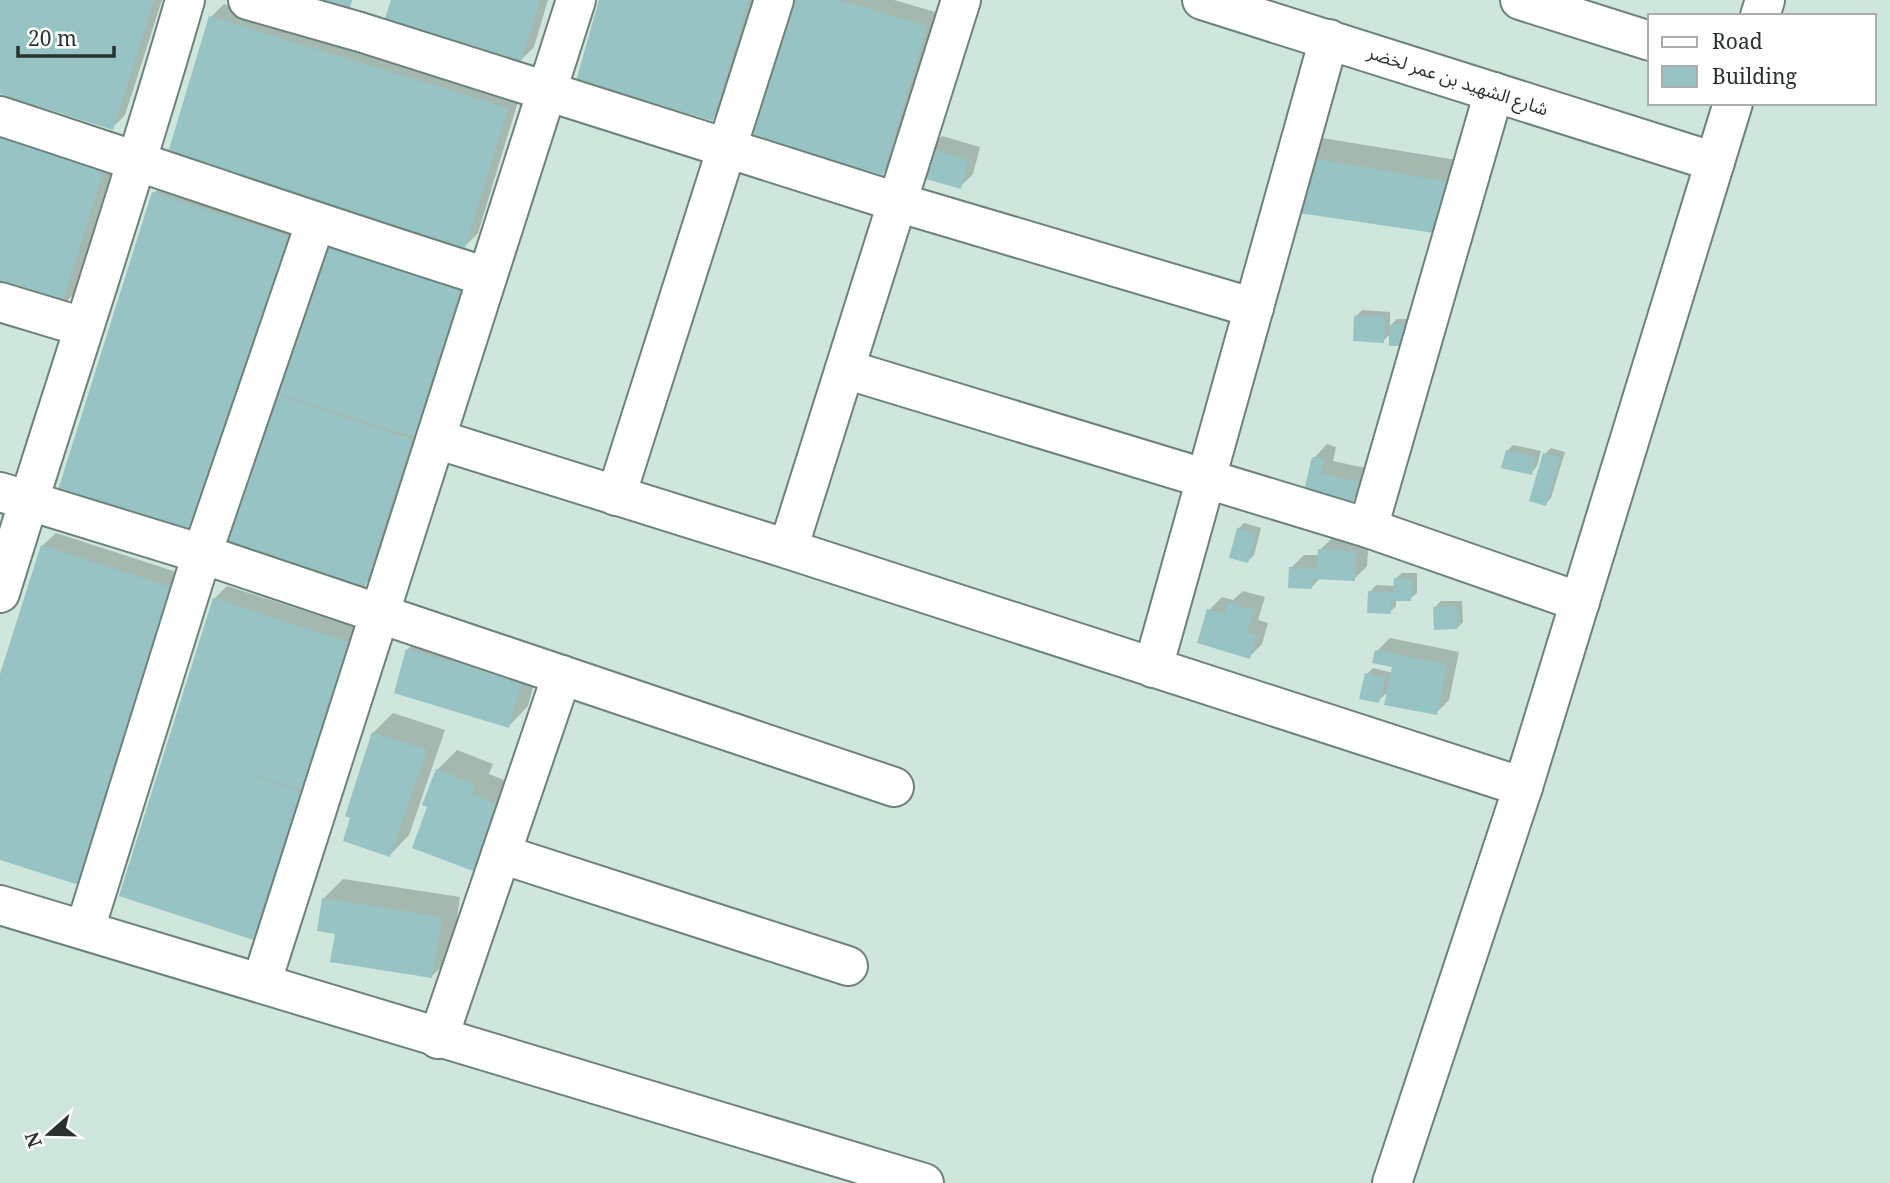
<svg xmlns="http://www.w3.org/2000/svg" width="1890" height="1183" font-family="'Noto Serif','Noto Sans Arabic',serif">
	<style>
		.shadow { fill: #0003 }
		.building { fill: #97c3c4 }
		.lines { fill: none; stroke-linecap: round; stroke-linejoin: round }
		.street-casing { stroke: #6d8379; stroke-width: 42 }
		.secondary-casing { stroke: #6d8379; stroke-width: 42 }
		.street { stroke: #fff; stroke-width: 38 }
		.secondary { stroke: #fff; stroke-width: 38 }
		.labels { text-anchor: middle; stroke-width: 5; stroke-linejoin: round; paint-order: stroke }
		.street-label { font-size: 18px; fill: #29322e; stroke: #fff }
	</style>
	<rect width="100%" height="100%" fill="#cee6dc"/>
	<g class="shadow">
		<path d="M0 0H162L125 115 112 128 0 92Z"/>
		<path d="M392 0H548L534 47 521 60Z"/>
		<path d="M601 0H757L725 106 712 119Z"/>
		<path d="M788 0H894L939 13 896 160 883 173Z"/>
		<path d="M224 4 520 95 478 233 465 246 211 17Z"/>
		<path d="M0 119 116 157 73 295 60 308Z"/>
		<path d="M942 136 980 147 973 174 960 187 929 149Z"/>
		<path d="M1316 137 1469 162 1460 213 1307 178Z"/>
		<path d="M167 180 303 224 196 533 154 193Z"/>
		<path d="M337 232 473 276 378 572 364 585 229 541 324 245Z"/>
		<path d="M1362 310 1390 312V326L1397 319H1409L1410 338 1391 333 1383 341 1356 316Z"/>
		<path d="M1327 444 1336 447 1333 461 1370 469 1365 487 1352 500 1306 489 1314 458Z"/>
		<path d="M1513 445 1541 451 1537 466 1531 473 1507 451Z"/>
		<path d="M1551 448 1565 452 1551 498 1545 504V454Z"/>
		<path d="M1244 523 1261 528 1254 555 1248 561 1238 529Z"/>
		<path d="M56 533 192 577 0 858V680L42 546Z"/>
		<path d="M1333 537 1369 538 1367 566 1354 579 1321 577 1311 588 1291 568 1304 555H1320V550Z"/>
		<path d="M1402 573H1417V593L1410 599H1396V606L1390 612 1370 592 1376 585 1395 586V579Z"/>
		<path d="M227 586 364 630 270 926 121 895 214 599Z"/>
		<path d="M1243 591 1265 597 1258 620 1268 623 1262 644 1249 657 1209 610 1222 597 1233 600Z"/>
		<path d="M1441 601H1462L1463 622 1457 628 1435 607Z"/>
		<path d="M427 631 542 655 528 706 509 726 407 650Z"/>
		<path d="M1390 638 1459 652 1449 700 1436 713 1389 691 1378 701 1367 674 1373 668 1393 673 1394 666 1377 651Z"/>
		<path d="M393 713 445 730 409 835 390 855 373 733Z"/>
		<path d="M457 750 493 764 489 774 516 785 492 849 473 869 430 806 437 770Z"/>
		<path d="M343 879 460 897 451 957 431 977 337 932 324 898Z"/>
	</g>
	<g class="building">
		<path d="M0 0H154L113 130 0 94Z"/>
		<path d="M321 0H352L350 9Z"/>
		<path d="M391 0H540L521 62 384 22Z"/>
		<path d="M599 0H749L713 121 576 81Z"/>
		<path d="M786 0H839L927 26 883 175 746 135Z"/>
		<path d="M209 16 358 62 352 81 359 62 508 108 465 248 167 156Z"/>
		<path d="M0 136 104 170 60 310 0 290Z"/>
		<path d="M928 148 968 160 961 189 919 177Z"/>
		<path d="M1295 155 1450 182 1441 234 1299 213Z"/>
		<path d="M152 192 291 237 197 535 58 490Z"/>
		<path d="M322 244 461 289 414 437 275 393Z"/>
		<path d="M1354 316 1385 317 1384 343 1353 341Z"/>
		<path d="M1404 324 1405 346H1389V325Z"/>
		<path d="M274 394 412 439 365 587 226 542Z"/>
		<path d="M1506 450 1535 457 1532 475 1501 468Z"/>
		<path d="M1543 453 1560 458 1546 506 1529 501Z"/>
		<path d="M1312 457 1324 459 1321 473 1358 482 1353 502 1304 491Z"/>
		<path d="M1237 528 1256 534 1248 563 1229 558Z"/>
		<path d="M41 545 180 590 85 887 0 860V674Z"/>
		<path d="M1318 549 1356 551 1355 581 1313 579 1312 589 1288 588 1289 567 1317 568Z"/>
		<path d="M1394 578 1412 579 1411 601H1391V614L1367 613 1368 591 1393 592Z"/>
		<path d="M213 598 352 643 305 791 226 767 305 793 257 941 119 896Z"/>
		<path d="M1228 603 1254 610 1247 633 1256 636 1250 659 1197 643 1207 609 1225 614Z"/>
		<path d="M1457 606V629L1434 630 1433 607Z"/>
		<path d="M406 649 452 662 454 655 524 674 509 728 394 693Z"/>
		<path d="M1375 650 1447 664 1437 715 1384 705 1392 667 1372 663Z"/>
		<path d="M1365 673 1385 678 1379 703 1359 699Z"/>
		<path d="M372 732 427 750 390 857 343 841 350 818 345 816Z"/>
		<path d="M436 769 475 784 471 794 498 804 473 871 412 848 427 807 422 805Z"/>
		<path d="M322 898 442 917 432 978 330 962 335 934 317 931Z"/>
	</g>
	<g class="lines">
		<defs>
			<g id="street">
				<path d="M248 0 360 32 900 203 1254 308"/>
				<path d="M0 116C163 169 324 226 487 277"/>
				<path d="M0 302 83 327"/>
				<path d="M845 369 1368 528 1580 602"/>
				<path d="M436 439 788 549 1523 787"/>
				<path d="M0 492 202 554 894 787"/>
				<path d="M616 496 774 0"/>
				<path d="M1368 528 1494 92"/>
				<path d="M788 549 961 0"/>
				<path d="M0 593C61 395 128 199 185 0"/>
				<path d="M1153 668 1329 39"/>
				<path d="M501 854 848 966"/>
				<path d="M0 905 924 1183"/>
				<path d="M85 929 202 554 315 224"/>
				<path d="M262 981 576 0"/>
				<path d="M438 1039 562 675"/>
			</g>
			<g id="secondary">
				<path d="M1202 0 1715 162"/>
				<path d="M1520 0 1650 41"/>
				<path d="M1760 16 1765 0"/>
				<path d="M1392 1183 1523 787 1733 103"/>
			</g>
		</defs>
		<use href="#street" class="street-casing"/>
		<use href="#secondary" class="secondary-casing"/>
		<use href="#street" class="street"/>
		<use href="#secondary" class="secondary"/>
	</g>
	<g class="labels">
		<g class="street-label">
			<text transform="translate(1458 81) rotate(18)" y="6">شارع الشهيد بن عمر لخضر</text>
		</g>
	</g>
	<rect x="1648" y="14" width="228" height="91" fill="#ffffff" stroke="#a9adab" stroke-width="2"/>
	<rect x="1662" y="37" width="35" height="10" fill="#ffffff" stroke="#a9adab" stroke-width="2"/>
	<text x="1712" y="49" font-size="21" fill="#29322e">Road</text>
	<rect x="1662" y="66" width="35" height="21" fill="#97c3c4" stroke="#a9adab" stroke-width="2"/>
	<text x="1712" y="84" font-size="21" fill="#29322e">Building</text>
	<g transform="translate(49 1134) rotate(250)" stroke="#ffffff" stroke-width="5" paint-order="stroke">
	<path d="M0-5L12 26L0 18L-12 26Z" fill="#29322e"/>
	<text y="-10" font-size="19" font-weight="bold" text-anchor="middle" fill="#29322e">N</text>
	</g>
	<path d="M18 46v10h96v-10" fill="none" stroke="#29322e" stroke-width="3.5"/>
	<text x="28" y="46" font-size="21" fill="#29322e" stroke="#ffffff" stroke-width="5" paint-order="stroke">20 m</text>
</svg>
